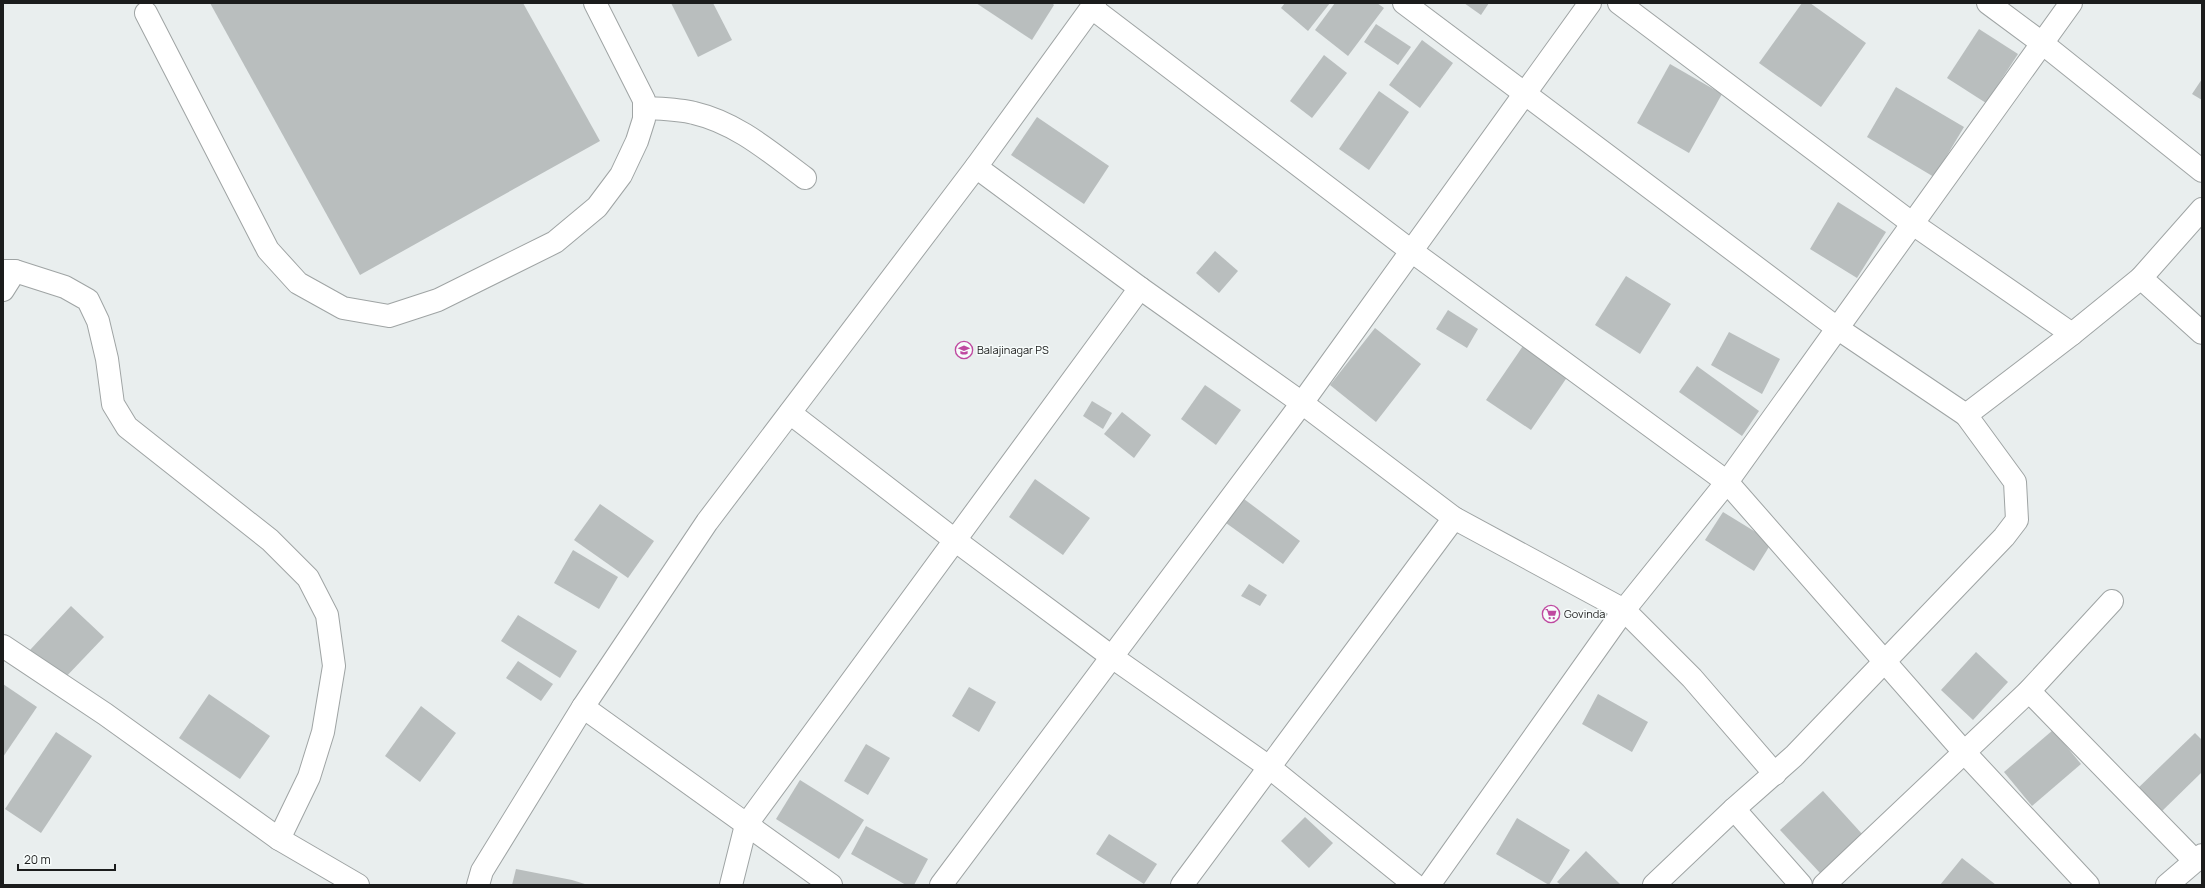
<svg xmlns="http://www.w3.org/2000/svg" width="2205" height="888" font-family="Manrope,sans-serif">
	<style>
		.building { fill: #b9bebe }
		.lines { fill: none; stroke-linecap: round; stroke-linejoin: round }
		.minor-casing { stroke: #9fa4a4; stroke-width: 24 }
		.minor { stroke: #fff; stroke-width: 22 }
		.labels { text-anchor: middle; stroke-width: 3; stroke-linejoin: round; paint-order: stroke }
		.poi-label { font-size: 11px; fill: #1b1c1c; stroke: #f7fcfb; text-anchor: start }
	</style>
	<rect width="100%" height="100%" fill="#e9eeee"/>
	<g class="building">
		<path d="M210 3H523L600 141 360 275Z"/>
		<path d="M671 3H713L732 40 698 57Z"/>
		<path d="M976 3H1052L1054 5 1032 40Z"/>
		<path d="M1285 3H1330L1308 31 1281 8Z"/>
		<path d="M1335 3H1377L1384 8 1348 56 1315 30Z"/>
		<path d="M1464 3H1489L1481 15Z"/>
		<path d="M1802 3H1810L1866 43 1821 107 1759 63Z"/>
		<path d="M1376 24 1411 47 1398 65 1364 42Z"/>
		<path d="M1979 29 2018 54 1986 103 1947 78Z"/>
		<path d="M1422 40 1453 63 1420 108 1389 85Z"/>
		<path d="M1324 55 1347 73 1312 118 1290 101Z"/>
		<path d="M1670 64 1722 94 1689 153 1637 123Z"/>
		<path d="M2202 79V100L2192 94Z"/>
		<path d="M1896 87 1964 127 1934 177 1867 137Z"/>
		<path d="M1379 91 1409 112 1369 170 1339 149Z"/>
		<path d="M1037 117 1109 166 1084 204 1011 155Z"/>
		<path d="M1838 202 1886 232 1857 278 1810 249Z"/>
		<path d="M1215 251 1238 271 1219 293 1196 273Z"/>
		<path d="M1626 276 1671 304 1640 354 1595 325Z"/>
		<path d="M1448 310 1478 329 1467 348 1436 329Z"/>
		<path d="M1375 328 1421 364 1376 422 1330 385Z"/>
		<path d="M1729 332 1780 359 1762 394 1711 365Z"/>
		<path d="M1525 343 1570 373 1531 430 1486 400Z"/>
		<path d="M1697 366 1759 411 1742 436 1679 392Z"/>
		<path d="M1205 385 1241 410 1216 445 1181 419Z"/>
		<path d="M1092 401 1112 413 1103 429 1083 416Z"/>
		<path d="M1122 412 1151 435 1134 458 1104 434Z"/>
		<path d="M1035 479 1090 518 1063 555 1009 517Z"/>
		<path d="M1244 499 1300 541 1283 564 1226 523Z"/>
		<path d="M600 504 654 541 628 578 574 540Z"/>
		<path d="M1723 512 1772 542 1754 571 1705 540Z"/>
		<path d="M573 550 618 577 599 609 554 583Z"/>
		<path d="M1249 584 1267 595 1260 606 1241 596Z"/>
		<path d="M71 606 104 637 62 681 30 650Z"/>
		<path d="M518 615 577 651 560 678 501 641Z"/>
		<path d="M1976 652 2008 682 1973 720 1941 690Z"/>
		<path d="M518 661 553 684 541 701 506 678Z"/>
		<path d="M3 684 37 707 3 757Z"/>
		<path d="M969 687 996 702 979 732 952 716Z"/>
		<path d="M209 694 270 736 240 779 179 738Z"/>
		<path d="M1598 694 1648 722 1632 752 1582 724Z"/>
		<path d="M421 706 456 733 420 782 385 756Z"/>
		<path d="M2053 730 2081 764 2032 806 2004 772Z"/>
		<path d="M56 732 92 756 41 833 5 809Z"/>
		<path d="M2195 733 2202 740V772L2158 815 2135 791Z"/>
		<path d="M866 744 890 758 868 795 844 781Z"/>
		<path d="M800 780 864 820 839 859 776 819Z"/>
		<path d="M1823 791 1863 835 1821 874 1780 830Z"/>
		<path d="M1305 817 1333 843 1309 868 1281 841Z"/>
		<path d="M1517 818 1570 850 1549 885 1496 854Z"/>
		<path d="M866 826 928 859 914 885H906L851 854Z"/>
		<path d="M1109 834 1157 864 1144 884 1096 854Z"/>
		<path d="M1586 851 1621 885H1561L1557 882Z"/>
		<path d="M1962 858 1996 885H1940Z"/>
		<path d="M516 869 572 880 588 885H512Z"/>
	</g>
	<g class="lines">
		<defs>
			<g id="minor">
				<path d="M1404 3 1837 328 1966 415"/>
				<path d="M1619 3 1913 224 2072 334"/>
				<path d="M1988 3 2042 43 2202 171"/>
				<path d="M1092 8 1410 250 1727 482 1964 752 2088 885"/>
				<path d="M146 13 268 250 298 283 343 308 389 316 438 300 555 242 597 207 621 175 637 141 644 119V100L595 3"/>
				<path d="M645 108C661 109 679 109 694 113 737 123 770 152 805 178"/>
				<path d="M976 167 1140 288 1302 403 1454 518 1624 610 1692 678 1775 774"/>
				<path d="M2202 209 2141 278 2202 333"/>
				<path d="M3 271H15L65 287 88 300 98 321 107 359 113 404 127 427 270 540 308 578 327 615 334 666 323 732 309 777 279 839"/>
				<path d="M3 290 15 271"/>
				<path d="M790 413 956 541 1112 657 1269 767 1415 885"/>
				<path d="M3 646 105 714 279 839 358 885"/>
				<path d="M2029 691 2195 861"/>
				<path d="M583 707 831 885"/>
				<path d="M1734 809 1801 885"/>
				<path d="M478 885 482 871 583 707 707 522 976 167 1095 3"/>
				<path d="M731 885 746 825 1140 288"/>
				<path d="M941 885 1302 403 1590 3"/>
				<path d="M1182 885 1454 518"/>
				<path d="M1429 885 1624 610 1727 482 2071 3"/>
				<path d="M1654 885 1734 809 1794 756 2004 537 2017 520 2015 482 1966 415 2072 334 2141 278"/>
				<path d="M1824 885 2029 691 2112 601"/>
				<path d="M2167 885 2202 855"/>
			</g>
		</defs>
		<use href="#minor" class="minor-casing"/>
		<use href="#minor" class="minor"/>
	</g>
	<defs>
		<symbol id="school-ring" viewBox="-11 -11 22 22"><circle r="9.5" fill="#f7fcfb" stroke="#bf49a0" stroke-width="1.5"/><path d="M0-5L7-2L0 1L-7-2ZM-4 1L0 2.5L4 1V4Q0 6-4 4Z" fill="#bf49a0"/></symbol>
		<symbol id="supermarket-ring" viewBox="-11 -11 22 22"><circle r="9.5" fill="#f7fcfb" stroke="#bf49a0" stroke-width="1.5"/><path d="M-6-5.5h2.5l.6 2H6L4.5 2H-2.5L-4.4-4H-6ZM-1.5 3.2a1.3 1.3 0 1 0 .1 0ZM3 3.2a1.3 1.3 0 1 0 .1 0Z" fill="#bf49a0"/></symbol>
	</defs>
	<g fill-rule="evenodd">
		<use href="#school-ring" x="954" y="340" width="20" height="20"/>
		<use href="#supermarket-ring" x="1541" y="604" width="20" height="20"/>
	</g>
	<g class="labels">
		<g class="poi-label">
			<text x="977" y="354">Balajinagar PS</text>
			<text x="1564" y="618">Govinda</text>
		</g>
	</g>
	<rect width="2205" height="888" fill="none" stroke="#1b1c1c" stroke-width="8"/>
	<path d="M18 864v6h97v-6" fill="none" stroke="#1b1c1c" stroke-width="2"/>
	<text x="24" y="864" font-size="12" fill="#1b1c1c" stroke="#f7fcfb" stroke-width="3" paint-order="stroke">20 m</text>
</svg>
